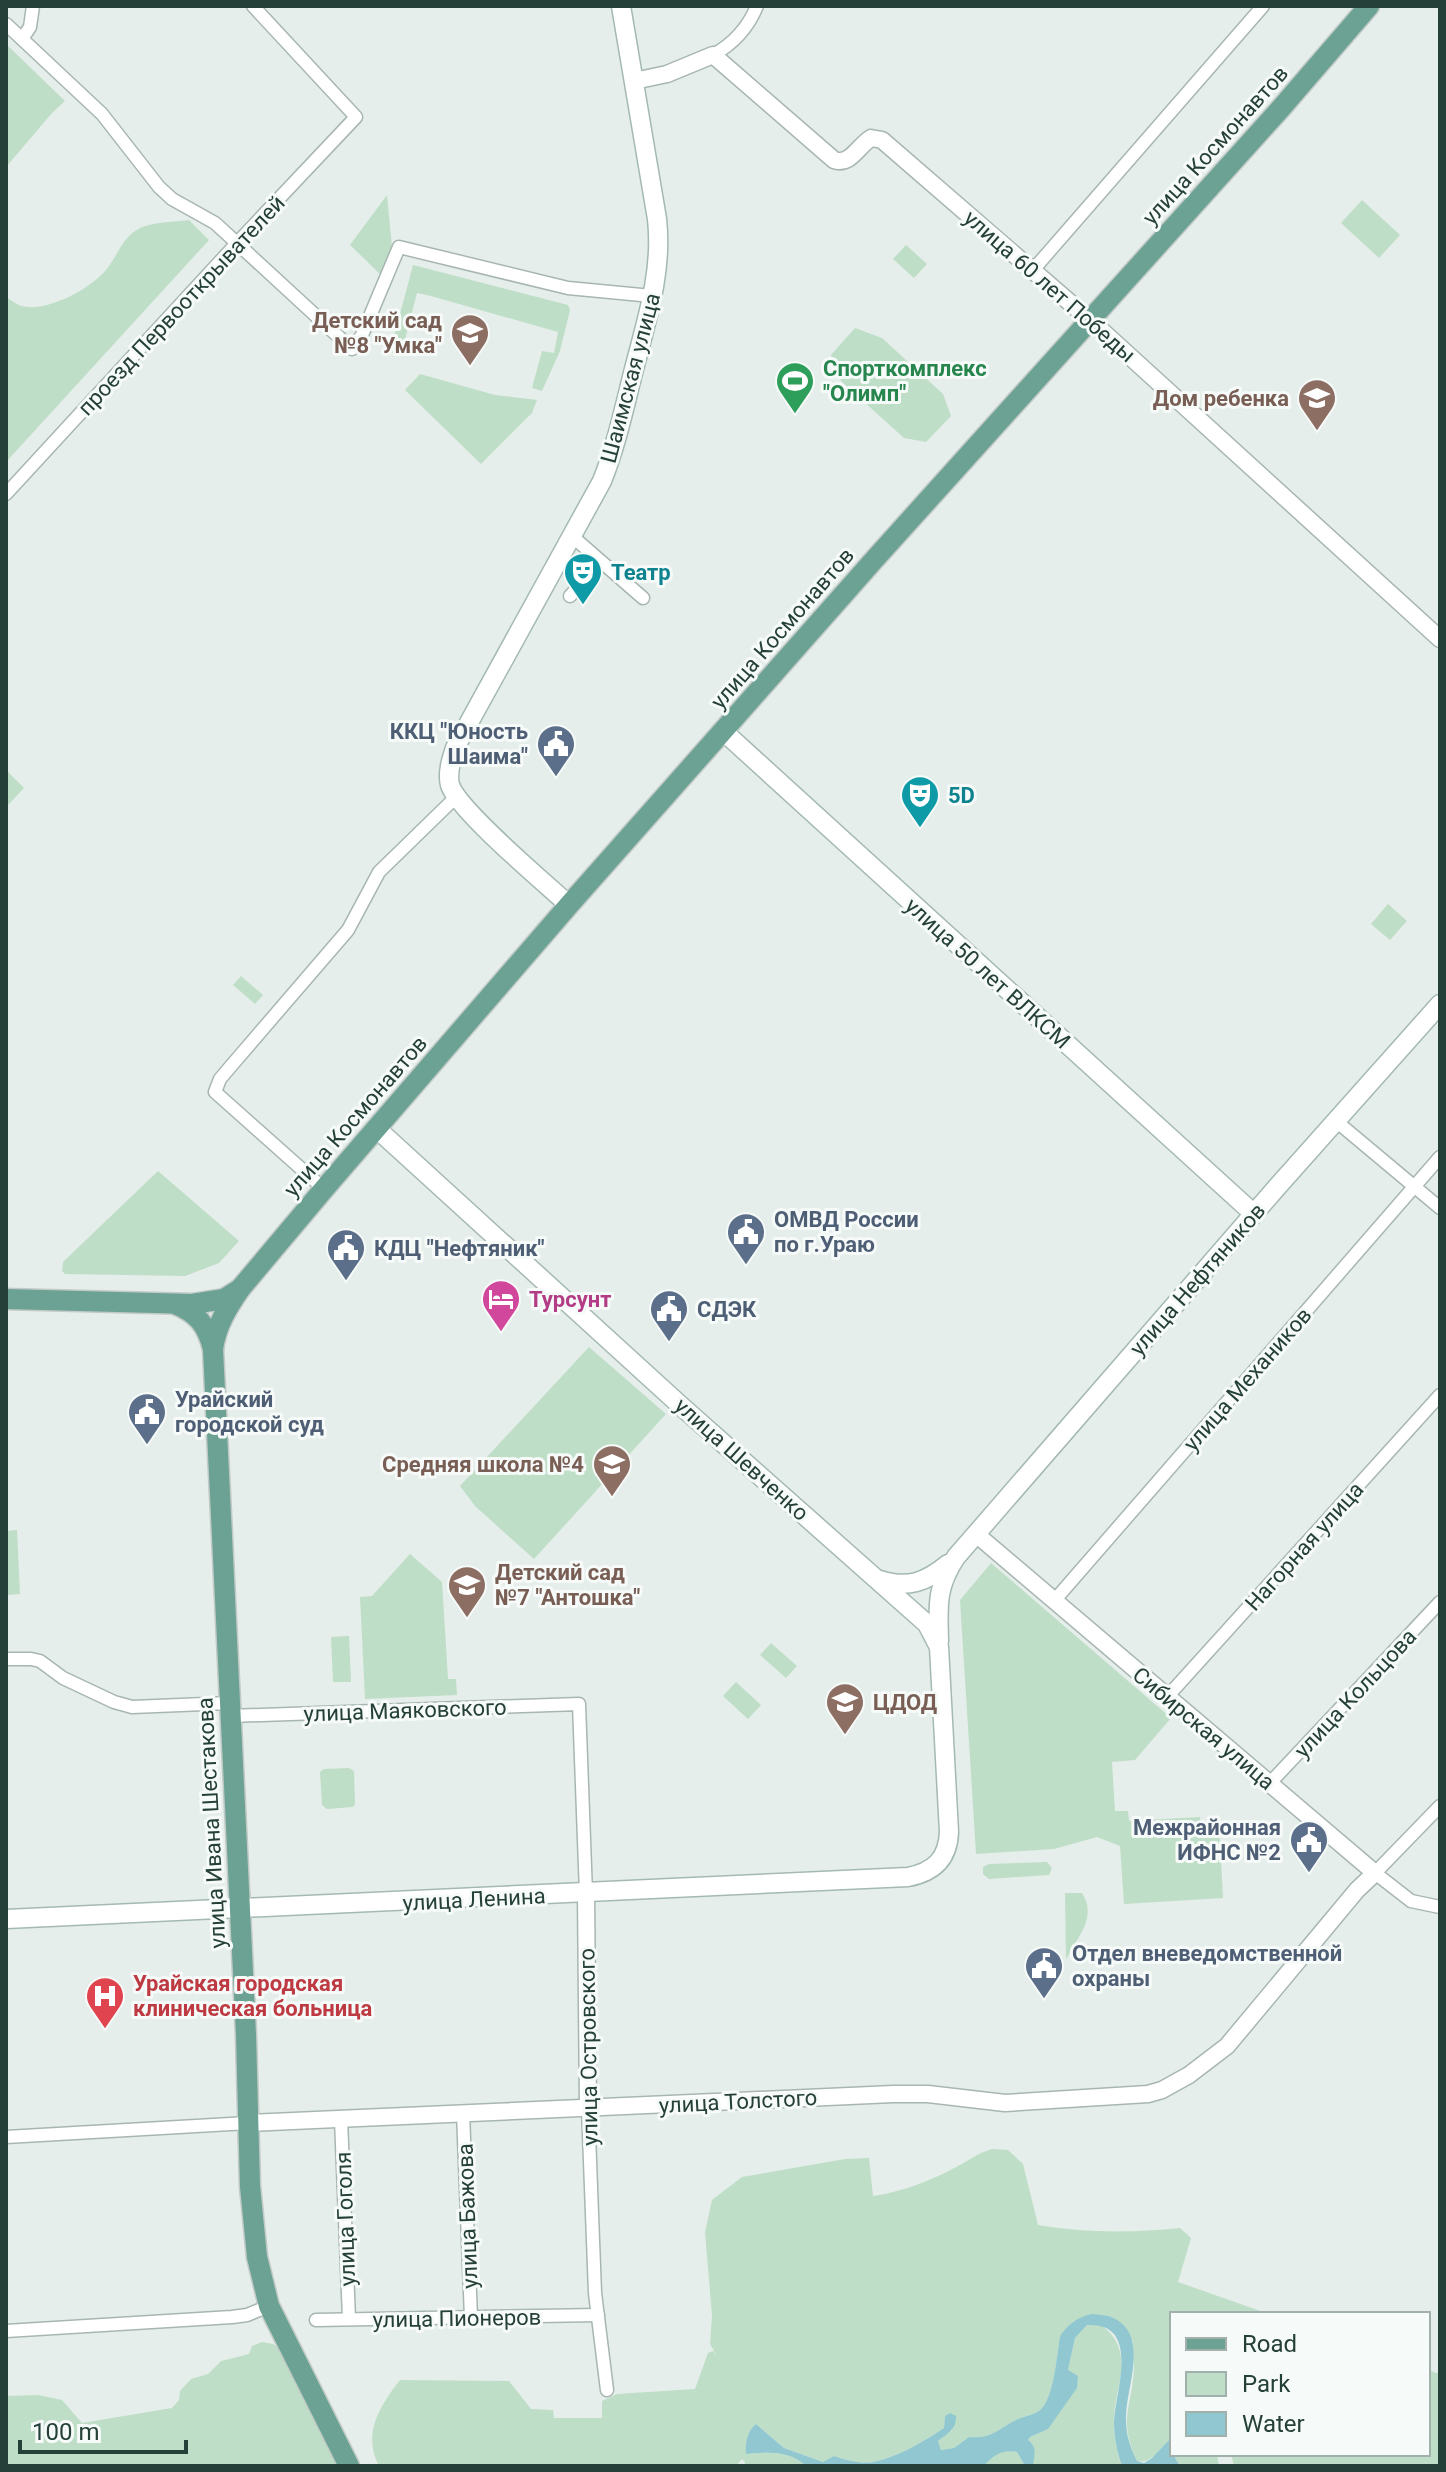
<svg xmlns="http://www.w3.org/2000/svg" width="1446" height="2472" font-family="Roboto,sans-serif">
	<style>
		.green { fill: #bfdec7 }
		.water { fill: #90c7d0 }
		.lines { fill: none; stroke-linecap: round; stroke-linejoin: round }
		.minor-casing { stroke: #a8b6b1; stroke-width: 15 }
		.tertiary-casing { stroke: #a8b6b1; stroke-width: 19 }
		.secondary-casing { stroke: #a4b9b2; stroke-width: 21 }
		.primary-casing { stroke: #c2cac7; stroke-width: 23 }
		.minor { stroke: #fff; stroke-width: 12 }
		.tertiary { stroke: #fff; stroke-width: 16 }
		.secondary { stroke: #fff; stroke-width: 18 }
		.primary { stroke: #6ba293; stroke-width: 20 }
		.labels { text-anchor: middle; stroke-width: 6; stroke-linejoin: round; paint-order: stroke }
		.street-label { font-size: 22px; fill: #254038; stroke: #f6faf8 }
		.education-label { font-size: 22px; font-weight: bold; fill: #785e54; stroke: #f6faf8; text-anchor: end }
		.leisure-label { font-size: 22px; font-weight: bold; fill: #27864d; stroke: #f6faf8; text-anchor: start }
		.culture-label { font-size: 22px; font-weight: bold; fill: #0d838f; stroke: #f6faf8; text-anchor: start }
		.service-label { font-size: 22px; font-weight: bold; fill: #4e5e75; stroke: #f6faf8; text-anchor: start }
		.hotel-label { font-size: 22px; font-weight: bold; fill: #b23c85; stroke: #f6faf8; text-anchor: start }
		.health-label { font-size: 22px; font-weight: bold; fill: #be3a42; stroke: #f6faf8; text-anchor: start }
	</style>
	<rect width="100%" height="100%" fill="#e5eeea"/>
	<g class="green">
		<path d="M6 44 65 101 52 113 6 167Z"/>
		<path d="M387 195 392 247 380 274 350 245Z"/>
		<path d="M1362 200 1400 235 1379 258 1341 223Z"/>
		<path d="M189 220 209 240 6 462V297C11 300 17 305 22 306 47 313 95 287 109 266 119 252 123 237 140 228 153 222 175 222 189 220Z"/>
		<path d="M906 245 927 264 914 278 893 259Z"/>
		<path d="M413 265 568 305 570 310 560 351 542 391 532 388 542 351 554 353 558 332 431 296 417 293 401 355 390 352Z"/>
		<path d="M855 328 882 338 943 394 951 416 926 442 904 438 841 381 831 355Z"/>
		<path d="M420 374 495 395 537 400 532 413 481 464 405 390Z"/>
		<path d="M6 770 24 788 8 805 6 803Z"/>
		<path d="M1388 904 1407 921 1390 940 1371 924Z"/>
		<path d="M241 976 263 995 255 1004 233 985Z"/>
		<path d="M158 1171 239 1241 219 1263 185 1276 65 1274 62 1271 63 1262Z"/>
		<path d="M589 1347 666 1414 534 1559 475 1506 460 1486Z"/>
		<path d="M17 1530 20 1594 6 1595V1531Z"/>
		<path d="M410 1554 442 1582 448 1679H456L457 1695 365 1699 360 1597 372 1596Z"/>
		<path d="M991 1563 1171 1718 1135 1760 1112 1762 1115 1811H1128L1129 1821 1200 1817 1201 1825 1219 1824 1223 1898 1124 1904 1120 1846 1097 1837 1054 1849 976 1854 960 1600Z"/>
		<path d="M349 1636 351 1682H333L331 1637Z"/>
		<path d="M771 1643 797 1666 786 1678 760 1655Z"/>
		<path d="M736 1682 761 1705 748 1719 723 1696Z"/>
		<path d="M349 1768 354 1771 355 1804 353 1807 327 1809 322 1805 320 1772 324 1769Z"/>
		<path d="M1047 1862 1052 1868 1049 1875 989 1879 983 1874V1867L989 1864Z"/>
		<path d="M1065 1893H1082C1098 1918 1077 1937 1066 1960Z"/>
		<path d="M992 2149 1008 2150 1023 2164 1038 2225C1087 2233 1131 2233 1180 2228L1191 2238 1178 2282 1269 2314H1172V2437C1162 2447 1152 2464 1137 2461 1117 2418 1133 2407 1134 2366 1134 2358 1133 2349 1133 2341L1092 2314 1060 2336C1057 2354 1054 2395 1042 2408 1035 2416 1022 2416 1014 2421 996 2431 991 2439 969 2437L954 2448 941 2450 938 2441 952 2430 945 2417 944 2428C923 2442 898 2457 873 2462 860 2464 846 2460 834 2456L823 2462 784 2448 756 2424C747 2430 745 2445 747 2454 767 2452 790 2450 806 2466H744L745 2462 742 2459 736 2466H379C362 2433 380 2406 400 2380L509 2381 531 2409 553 2410 554 2418H602V2401L617 2394 695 2389 708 2353 713 2351 717 2356 710 2344 712 2316 705 2232 712 2200 742 2177 845 2159 869 2158 873 2196C902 2192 933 2180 958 2166 972 2159 976 2154 992 2149Z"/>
		<path d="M1100 2324C1138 2352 1114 2386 1114 2423 1114 2437 1117 2453 1122 2466H1033L1028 2440 1030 2437 1048 2429 1068 2370 1075 2338 1087 2325Z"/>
		<path d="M262 2342 273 2344 284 2352 337 2466H6V2396L38 2395 62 2400 82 2423 172 2408 179 2400 180 2391 191 2379 208 2374 221 2361 249 2354 252 2346Z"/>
		<path d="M1428 2370 1440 2374V2466H1234L1231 2454H1428Z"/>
		<path d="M1006 2450 1017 2452 1025 2466H984L993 2456Z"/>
		<path d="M1176 2454H1217L1219 2466H1180L1174 2456Z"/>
	</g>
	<path class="water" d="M1092 2314C1098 2315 1106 2315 1111 2317 1152 2334 1125 2388 1126 2419 1126 2435 1130 2447 1137 2461L1144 2463 1152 2458 1172 2437V2454H1176L1174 2456 1180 2466H1122C1117 2452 1114 2437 1114 2422 1115 2392 1142 2322 1087 2325L1075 2338 1068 2370 1078 2376 1077 2388 1048 2429 1030 2437 1028 2440C1038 2448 1034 2455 1033 2466H1025L1017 2452C1003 2449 993 2455 984 2466H806C790 2450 767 2452 746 2454 745 2445 747 2430 756 2424L784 2448 823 2462 834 2456C846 2460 860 2464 873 2462 898 2457 923 2442 944 2428L945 2416 950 2413 956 2416C957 2429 947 2434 938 2441L941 2450 954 2448 969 2437C990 2439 996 2431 1014 2421 1022 2416 1035 2416 1042 2408 1054 2395 1057 2354 1060 2336 1068 2324 1078 2317 1092 2314Z"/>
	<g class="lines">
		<defs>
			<g id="minor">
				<path d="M6 24 102 114 159 187 172 199 215 223 352 349 362 335 399 247 568 288 652 296"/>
				<path d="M22 39 30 27 33 6"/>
				<path d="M713 55C733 44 748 28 757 6"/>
				<path d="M1033 270 1263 6"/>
				<path d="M6 494 237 243 356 117 253 6"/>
				<path d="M573 537 643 598"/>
				<path d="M570 596 601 562"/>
				<path d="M1336 1121 1440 1208"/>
				<path d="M324 1189 215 1092 220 1079 231 1066 348 930 379 872 456 797"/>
				<path d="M1054 1601 1440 1157"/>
				<path d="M6 1659H31L40 1661 63 1678 114 1702 132 1707 229 1703"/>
				<path d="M1167 1697 1440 1395"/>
				<path d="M230 1716 579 1704 586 1894"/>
				<path d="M1270 1783 1440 1602"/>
				<path d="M1440 1806 1375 1873 1411 1901 1440 1907"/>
				<path d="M588 2108 595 2293 607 2390"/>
				<path d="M463 2113 471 2318"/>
				<path d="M341 2119 349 2319"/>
				<path d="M6 2137 248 2123"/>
				<path d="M316 2320 598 2315"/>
				<path d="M6 2331 232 2317 247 2315 269 2306"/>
			</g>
			<g id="tertiary">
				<path d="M634 81 667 74 713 55 834 160C850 166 858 146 871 138L882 140 1090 320 1440 639"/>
				<path d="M586 1894 588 2108"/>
				<path d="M248 2123 893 2094H928L1005 2103 1148 2094 1162 2090 1189 2075 1227 2046 1357 1890 1375 1873 976 1534"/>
			</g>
			<g id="secondary">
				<path d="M723 731 1254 1214"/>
				<path d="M569 905C545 883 458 810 450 785 447 773 451 760 455 748L602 481C616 446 624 409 633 373 646 322 663 272 657 219L621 6"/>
				<path d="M880 1580C908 1589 926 1582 948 1564"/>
				<path d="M939 1641C938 1606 936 1587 956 1557L1278 1186 1440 1004"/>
				<path d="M6 1919 908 1877C934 1872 948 1859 949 1832L939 1647 927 1624 680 1405 376 1128"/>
			</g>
			<g id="primary">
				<path d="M6 1299 192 1304 224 1299 240 1289"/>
				<path d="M175 1304C197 1313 207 1325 213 1349L246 2035 250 2186 257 2257 269 2306 349 2466"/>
				<path d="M213 1349C216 1326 227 1308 240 1289L324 1189 569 905 873 561 1282 107 1369 6"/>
			</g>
		</defs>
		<use href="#minor" class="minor-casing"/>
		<use href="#tertiary" class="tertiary-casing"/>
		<use href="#secondary" class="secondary-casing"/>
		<use href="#primary" class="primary-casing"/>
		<use href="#minor" class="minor"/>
		<use href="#tertiary" class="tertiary"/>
		<use href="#secondary" class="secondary"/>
		<use href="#primary" class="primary"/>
	</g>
	<defs>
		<symbol id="school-pin" viewBox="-11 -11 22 30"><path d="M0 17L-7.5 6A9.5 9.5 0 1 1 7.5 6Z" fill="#8d6e63" stroke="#f6faf8"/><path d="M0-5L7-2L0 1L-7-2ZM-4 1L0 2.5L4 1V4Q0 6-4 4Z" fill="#fff"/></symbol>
		<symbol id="stadium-pin" viewBox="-11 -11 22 30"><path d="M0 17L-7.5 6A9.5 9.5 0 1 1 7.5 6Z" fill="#2e9e5b" stroke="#f6faf8"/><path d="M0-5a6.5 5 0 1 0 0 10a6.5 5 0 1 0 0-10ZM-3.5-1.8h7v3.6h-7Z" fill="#fff"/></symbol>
		<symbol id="theatre-pin" viewBox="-11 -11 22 30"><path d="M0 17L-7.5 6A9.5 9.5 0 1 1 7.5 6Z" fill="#0f9aa8" stroke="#f6faf8"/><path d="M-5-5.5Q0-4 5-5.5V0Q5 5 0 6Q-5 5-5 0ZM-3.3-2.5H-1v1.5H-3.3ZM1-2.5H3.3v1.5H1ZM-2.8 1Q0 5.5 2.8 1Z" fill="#fff"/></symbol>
		<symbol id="civic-pin" viewBox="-11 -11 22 30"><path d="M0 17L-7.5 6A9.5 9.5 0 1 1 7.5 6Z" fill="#5c6f8a" stroke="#f6faf8"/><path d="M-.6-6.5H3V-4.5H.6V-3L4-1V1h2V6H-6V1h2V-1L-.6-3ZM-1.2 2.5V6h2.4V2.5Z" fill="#fff"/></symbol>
		<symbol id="hotel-pin" viewBox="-11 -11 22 30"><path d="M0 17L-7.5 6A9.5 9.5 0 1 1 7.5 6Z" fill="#d1479c" stroke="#f6faf8"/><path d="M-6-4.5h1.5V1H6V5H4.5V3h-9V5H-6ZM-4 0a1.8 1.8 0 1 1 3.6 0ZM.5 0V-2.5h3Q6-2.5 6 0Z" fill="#fff"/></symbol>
		<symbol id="hospital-pin" viewBox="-11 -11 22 30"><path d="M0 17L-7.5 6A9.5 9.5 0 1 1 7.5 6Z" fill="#e0444e" stroke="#f6faf8"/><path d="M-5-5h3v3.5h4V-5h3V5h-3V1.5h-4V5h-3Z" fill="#fff"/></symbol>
	</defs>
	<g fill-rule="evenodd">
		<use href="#school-pin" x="448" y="311" width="44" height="60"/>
		<use href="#stadium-pin" x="773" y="359" width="44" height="60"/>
		<use href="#school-pin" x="1295" y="376" width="44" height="60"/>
		<use href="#theatre-pin" x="561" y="550" width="44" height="60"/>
		<use href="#civic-pin" x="534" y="722" width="44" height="60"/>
		<use href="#theatre-pin" x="898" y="773" width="44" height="60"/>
		<use href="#civic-pin" x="724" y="1210" width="44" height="60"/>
		<use href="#civic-pin" x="324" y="1226" width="44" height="60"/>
		<use href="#hotel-pin" x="479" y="1277" width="44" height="60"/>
		<use href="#civic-pin" x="647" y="1287" width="44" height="60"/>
		<use href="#civic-pin" x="125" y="1390" width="44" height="60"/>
		<use href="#school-pin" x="590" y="1442" width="44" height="60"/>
		<use href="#school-pin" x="445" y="1563" width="44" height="60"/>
		<use href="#school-pin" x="823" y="1680" width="44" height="60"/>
		<use href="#civic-pin" x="1287" y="1818" width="44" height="60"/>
		<use href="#civic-pin" x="1022" y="1944" width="44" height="60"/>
		<use href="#hospital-pin" x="83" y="1974" width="44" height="60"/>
	</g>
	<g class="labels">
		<g class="street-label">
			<text transform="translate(1215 145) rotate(-48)" y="8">улица Космонавтов</text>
			<text transform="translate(1050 286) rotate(41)" y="8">улица 60 лет Победы</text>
			<text transform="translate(181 305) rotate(-47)" y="8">проезд Первооткрывателей</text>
			<text transform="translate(630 378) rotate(-75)" y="8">Шаимская улица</text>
			<text transform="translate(782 628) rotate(-49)" y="8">улица Космонавтов</text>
			<text transform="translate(988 973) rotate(42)" y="8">улица 50 лет ВЛКСМ</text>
			<text transform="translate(355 1116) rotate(-49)" y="8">улица Космонавтов</text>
			<text transform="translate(1197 1279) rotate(-49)" y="8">улица Нефтяников</text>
			<text transform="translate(1247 1379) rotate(-49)" y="8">улица Механиков</text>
			<text transform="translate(742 1459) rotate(42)" y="8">улица Шевченко</text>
			<text transform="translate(1304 1546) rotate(-48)" y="8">Нагорная улица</text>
			<text transform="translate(1355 1693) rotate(-47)" y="8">улица Кольцова</text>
			<text transform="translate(405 1710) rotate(-2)" y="8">улица Маяковского</text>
			<text transform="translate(1204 1728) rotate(40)" y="8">Сибирская улица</text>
			<text transform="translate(211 1823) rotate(-93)" y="8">улица Ивана Шестакова</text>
			<text transform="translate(474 1899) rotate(-3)" y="8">улица Ленина</text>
			<text transform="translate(588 2047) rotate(-91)" y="8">улица Островского</text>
			<text transform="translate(738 2101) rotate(-3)" y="8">улица Толстого</text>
			<text transform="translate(467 2216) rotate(-92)" y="8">улица Бажова</text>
			<text transform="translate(345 2219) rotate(-92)" y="8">улица Гоголя</text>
			<text transform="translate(457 2318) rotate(-1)" y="8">улица Пионеров</text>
		</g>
		<g class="education-label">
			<text x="442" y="328">Детский сад<tspan x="442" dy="25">№8 "Умка"</tspan></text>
			<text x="1289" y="406">Дом ребенка</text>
			<text x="584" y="1472">Средняя школа №4</text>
			<text x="495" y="1580" text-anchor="start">Детский сад<tspan x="495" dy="25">№7 "Антошка"</tspan></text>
			<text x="873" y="1710" text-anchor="start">ЦДОД</text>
		</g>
		<g class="leisure-label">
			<text x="823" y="376">Спорткомплекс<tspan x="823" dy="25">"Олимп"</tspan></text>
		</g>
		<g class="culture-label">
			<text x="611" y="580">Театр</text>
			<text x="948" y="803">5D</text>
		</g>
		<g class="service-label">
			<text x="528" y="739" text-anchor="end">ККЦ "Юность<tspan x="528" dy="25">Шаима"</tspan></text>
			<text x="774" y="1227">ОМВД России<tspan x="774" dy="25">по г.Ураю</tspan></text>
			<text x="374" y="1256">КДЦ "Нефтяник"</text>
			<text x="697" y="1317">СДЭК</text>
			<text x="175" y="1407">Урайский<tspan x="175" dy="25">городской суд</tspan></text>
			<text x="1281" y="1835" text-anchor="end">Межрайонная<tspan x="1281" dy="25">ИФНС №2</tspan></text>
			<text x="1072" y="1961">Отдел вневедомственной<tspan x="1072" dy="25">охраны</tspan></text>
		</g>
		<g class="hotel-label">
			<text x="529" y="1307">Турсунт</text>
		</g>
		<g class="health-label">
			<text x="133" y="1991">Урайская городская<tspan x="133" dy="25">клиническая больница</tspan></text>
		</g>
	</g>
	<rect width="1446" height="2472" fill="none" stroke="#254038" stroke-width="16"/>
	<rect x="1170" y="2312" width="260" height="144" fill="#f6faf8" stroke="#a2b0ab" stroke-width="2"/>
	<rect x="1186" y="2338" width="40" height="12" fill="#6ba293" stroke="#a2b0ab" stroke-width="2"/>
	<text x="1242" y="2352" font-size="24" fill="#254038">Road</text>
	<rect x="1186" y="2372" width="40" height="24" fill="#bfdec7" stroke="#a2b0ab" stroke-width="2"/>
	<text x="1242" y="2392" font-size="24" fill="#254038">Park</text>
	<rect x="1186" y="2412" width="40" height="24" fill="#90c7d0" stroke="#a2b0ab" stroke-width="2"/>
	<text x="1242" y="2432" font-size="24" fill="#254038">Water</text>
	<path d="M20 2440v12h166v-12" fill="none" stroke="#254038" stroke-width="4"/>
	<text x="32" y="2440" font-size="24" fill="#254038" stroke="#f6faf8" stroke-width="6" paint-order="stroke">100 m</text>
</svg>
